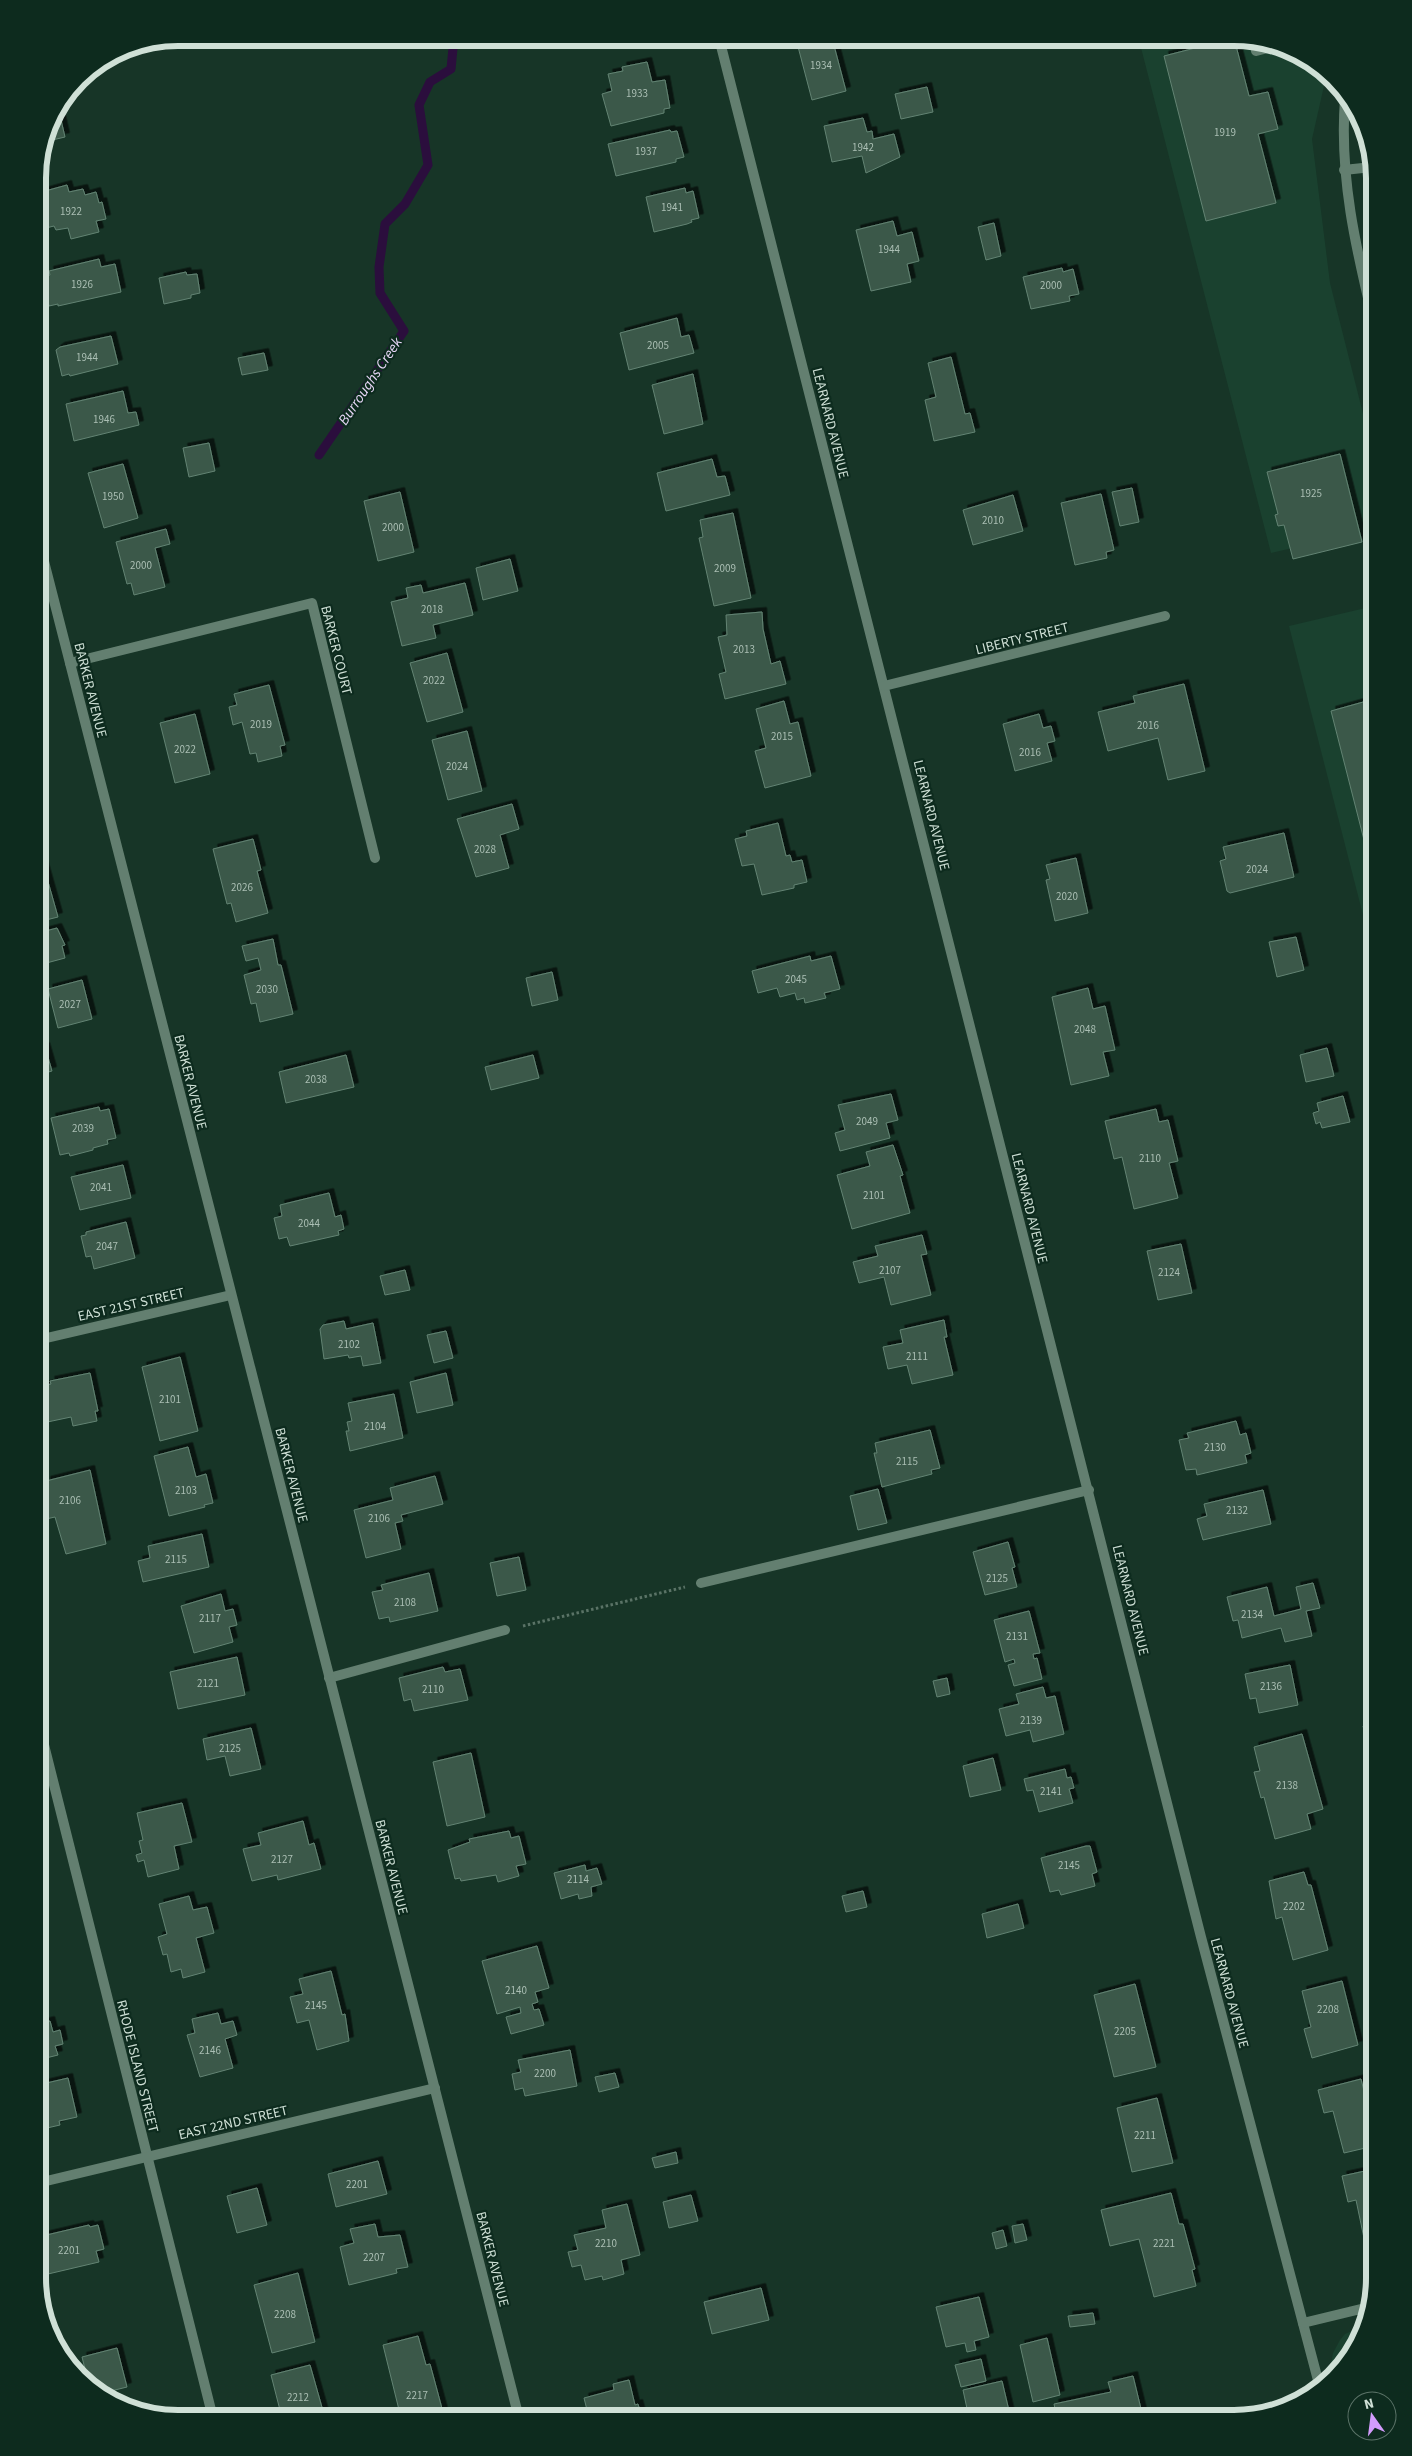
<svg xmlns="http://www.w3.org/2000/svg" width="1412" height="2456" font-family="'Source Sans 3',sans-serif">
	<style>
		.built { fill: #1a412f }
		.lines { fill: none; stroke-linecap: round; stroke-linejoin: round }
		.stream { stroke: #2b0e3d; stroke-width: 9 }
		.building { fill: #3a5949; stroke: #638373; filter: url(#shadow) }
		.path { stroke: #5a7366; stroke-width: 3; stroke-dasharray: 2.5 2.5; stroke-linecap: butt }
		.service { stroke: #637f70; stroke-width: 10 }
		.minor { stroke: #637f70; stroke-width: 10 }
		.tertiary { stroke: #637f70; stroke-width: 10 }
		.labels { text-anchor: middle; stroke-width: 4.5; stroke-linejoin: round; paint-order: stroke }
		.number-label { font-size: 11px; fill: #aabeb3 }
		.street-label { font-size: 14px; fill: #cfe0d6; stroke: #0d2b1e }
		.water-label { font-size: 15px; font-style: italic; fill: #e9d8f8; stroke: #0d2b1e }
		.rim { fill: none; stroke: #cfe0d6; stroke-width: 6 }
	</style>
	<defs>
		<filter id="shadow"><feDropShadow dx="4.5" dy="-4.5" stdDeviation="0" flood-color="#0009"/></filter>
	</defs>
	<rect width="100%" height="100%" fill="#173527"/>
	<g class="built">
		<path d="M1146 38H1243L1312 61 1326 77 1312 139 1330 283 1374 457V529L1271 553 1139 40Z"/>
		<path d="M1374 606V958L1289 626Z"/>
		<path d="M1359 2328 1351 2356 1329 2375 1333 2353 1340 2340 1345 2334Z"/>
	</g>
	<g class="lines">
		<path class="stream" d="M319 455 404 331 380 293 379 267 385 224 405 204 428 165 419 105 430 82 451 69 454 38"/>
	</g>
	<g class="building">
		<path d="M803 38H832L846 91 812 100 796 39Z"/>
		<path d="M1234 38 1249 96 1268 92 1278 129 1258 134 1276 203 1206 221 1164 56Z"/>
		<path d="M647 62 652 82 665 80 670 108 664 109V113L611 126 602 94 612 91 608 74 623 71 622 67Z"/>
		<path d="M927 87 933 112 901 119 895 94Z"/>
		<path d="M863 118 867 132 872 131 873 139 894 134 900 157 866 173 862 156 832 162 824 126Z"/>
		<path d="M61 120 65 137 44 142 50 122Z"/>
		<path d="M670 130 671 132 677 131 684 157 676 159V162L616 176 608 144Z"/>
		<path d="M67 185 69 192 83 189 85 195 96 192 99 203 102 202 106 219 96 221 99 232 71 239 68 228 56 230 54 226 38 230V193Z"/>
		<path d="M685 188 686 193 693 191 699 218 691 220 692 222 687 224 654 232 646 197Z"/>
		<path d="M893 221 897 236 912 232 919 261 907 264 911 282 871 291 856 230Z"/>
		<path d="M994 223 1001 256 986 260 978 227Z"/>
		<path d="M99 259 101 267 115 264 121 292 58 306V304L49 306 43 277 50 275 49 271Z"/>
		<path d="M1062 268 1063 272 1073 269 1079 294 1069 296 1070 301 1031 309 1023 277Z"/>
		<path d="M186 272 187 275 197 274 200 293 191 295V298L164 304 159 278Z"/>
		<path d="M677 318 681 337 689 335 694 353 629 370 620 333Z"/>
		<path d="M111 336 118 364 70 376 69 374 62 376 56 350 60 347Z"/>
		<path d="M264 353 268 370 242 375 238 358Z"/>
		<path d="M951 357 965 414 970 413 975 432 934 441 925 400 936 397 928 363Z"/>
		<path d="M693 374 703 424 664 434 652 385Z"/>
		<path d="M123 391 128 413 136 412 139 425 74 441 66 404Z"/>
		<path d="M209 443 215 471 189 477 183 448Z"/>
		<path d="M1340 454 1362 542 1293 559 1284 525 1278 526 1275 515 1278 514 1267 472Z"/>
		<path d="M712 459 717 477 725 476 730 495 666 511 657 473Z"/>
		<path d="M123 464 138 518 104 528 88 473Z"/>
		<path d="M1132 488 1139 522 1120 526 1112 492Z"/>
		<path d="M400 492 414 552 378 561 364 501Z"/>
		<path d="M1101 494 1114 550 1106 552 1107 558 1075 565 1061 503Z"/>
		<path d="M1013 495 1023 531 973 545 963 510Z"/>
		<path d="M733 513 751 598 714 606 699 538 703 537 700 520Z"/>
		<path d="M166 529 170 544 155 548 165 587 134 595 131 583 127 584 116 542Z"/>
		<path d="M510 559 518 591 483 600 476 568Z"/>
		<path d="M465 583 473 615 433 625 436 638 402 646 391 602 408 598 406 588 421 585 423 593Z"/>
		<path d="M762 612 763 629 771 664 780 661 786 684 725 699 719 674 726 672 718 637 727 635 726 615Z"/>
		<path d="M447 653 463 712 427 722 410 663Z"/>
		<path d="M1184 684 1205 771 1168 780 1158 738 1108 751 1098 712 1135 703 1133 696Z"/>
		<path d="M269 685 285 745 280 746 282 756 258 762 256 753 250 754 242 722 233 725 229 707 237 705 234 694Z"/>
		<path d="M1374 699V879L1331 711Z"/>
		<path d="M784 701 790 724 798 722 811 776 765 788 755 751 766 748 756 709Z"/>
		<path d="M195 714 210 774 175 783 160 723Z"/>
		<path d="M1039 714 1043 728 1051 726 1055 741 1047 743 1052 761 1015 771 1003 724Z"/>
		<path d="M467 731 482 791 448 800 432 740Z"/>
		<path d="M512 804 519 829 500 835 509 868 476 877 457 819Z"/>
		<path d="M778 823 786 856 790 855 792 862 802 860 807 882 794 885V888L762 895 754 864 742 866 735 839 747 836 746 831Z"/>
		<path d="M1284 833 1294 877 1230 893 1227 891 1220 861 1226 859 1223 847Z"/>
		<path d="M253 839 261 870 257 871 268 913 236 922 231 903 227 904 213 849Z"/>
		<path d="M1076 858 1088 913 1055 921 1046 880 1050 879 1046 865Z"/>
		<path d="M43 864 58 917 38 922V866Z"/>
		<path d="M57 928 65 945 62 946 65 958 39 965 38 933Z"/>
		<path d="M1296 937 1304 970 1277 977 1269 942Z"/>
		<path d="M273 939 278 965H281L293 1014 260 1022 256 1003 251 1004 244 975 261 970 258 958 246 961 242 946Z"/>
		<path d="M810 956 811 961 831 956 840 989 824 993 826 998 805 1003 804 998 797 1000 795 993 780 997 777 988 758 993 752 971Z"/>
		<path d="M552 972 558 1000 532 1006 526 978Z"/>
		<path d="M82 980 92 1019 58 1028 48 989Z"/>
		<path d="M1088 988 1093 1009 1105 1006 1115 1050 1103 1052 1109 1076 1071 1085 1052 997Z"/>
		<path d="M45 1047 52 1071 38 1075V1049Z"/>
		<path d="M1327 1048 1334 1076 1306 1082 1300 1055Z"/>
		<path d="M346 1055 354 1087 286 1103 279 1072Z"/>
		<path d="M533 1055 539 1078 491 1090 485 1067Z"/>
		<path d="M891 1094 898 1120 886 1123 890 1138 840 1151 835 1133 845 1130 838 1105Z"/>
		<path d="M1343 1096 1350 1122 1322 1128 1320 1122 1316 1124 1313 1113 1319 1111 1317 1103Z"/>
		<path d="M99 1107 100 1111 109 1109 116 1138 107 1140 108 1144 93 1148V1150L70 1156 69 1153 60 1155 51 1118Z"/>
		<path d="M1156 1109 1159 1122 1168 1120 1178 1161 1169 1163 1178 1198 1134 1209 1122 1157 1114 1159 1105 1121Z"/>
		<path d="M893 1145 903 1175 900 1176 910 1213 852 1229 837 1175 870 1166 866 1152Z"/>
		<path d="M123 1165 131 1198 80 1210 71 1177Z"/>
		<path d="M329 1193 335 1217 341 1215 344 1229 338 1231 339 1235 290 1246 287 1237 279 1239 274 1218 282 1216 280 1205Z"/>
		<path d="M126 1222 135 1258 94 1269 91 1256 86 1257 81 1236 86 1235V1232Z"/>
		<path d="M922 1235 927 1254 921 1255 931 1295 891 1305 884 1277 859 1283 853 1262 878 1256 875 1246Z"/>
		<path d="M1181 1244 1192 1293 1158 1300 1147 1251Z"/>
		<path d="M405 1270 410 1290 385 1295 380 1276Z"/>
		<path d="M944 1320 947 1337H944L953 1375 912 1384 907 1365 888 1369 883 1347 903 1343 900 1330Z"/>
		<path d="M344 1321 346 1329 373 1323 381 1363 363 1366 361 1356 349 1358 348 1355 324 1359 320 1329 323 1325Z"/>
		<path d="M446 1331 453 1358 434 1363 427 1335Z"/>
		<path d="M180 1357 198 1431 160 1441 142 1367Z"/>
		<path d="M90 1373 98 1411H95L97 1421 73 1426 71 1417 38 1424V1387L51 1384 50 1381Z"/>
		<path d="M446 1373 453 1405 417 1413 410 1382Z"/>
		<path d="M394 1394 403 1438 350 1451 346 1431H349L347 1422 352 1421 348 1403Z"/>
		<path d="M1236 1421 1240 1435 1246 1433 1251 1453 1245 1455 1247 1463 1197 1475 1196 1469 1186 1470 1179 1440 1189 1438 1187 1433Z"/>
		<path d="M930 1430 940 1468 931 1470 932 1474 882 1487 874 1453H877L875 1443Z"/>
		<path d="M188 1447 196 1477 206 1474 213 1503 204 1505 205 1507 169 1516 154 1456Z"/>
		<path d="M90 1470 106 1544 66 1554 55 1517 46 1519 38 1486 47 1484 46 1481Z"/>
		<path d="M435 1476 443 1504 401 1515 403 1521 395 1523 401 1549 366 1558 354 1510 393 1500 390 1488Z"/>
		<path d="M878 1489 887 1523 858 1530 850 1496Z"/>
		<path d="M1263 1490 1271 1524 1203 1540 1197 1519 1207 1516 1204 1504Z"/>
		<path d="M202 1534 209 1567 143 1582 138 1561 150 1558 148 1546Z"/>
		<path d="M1008 1542 1015 1567 1012 1568 1017 1587 985 1595 973 1552Z"/>
		<path d="M519 1557 526 1590 497 1596 490 1563Z"/>
		<path d="M429 1573 438 1611 390 1622 389 1617 379 1619 372 1592 383 1590 381 1585Z"/>
		<path d="M1313 1583 1320 1608 1306 1611 1312 1636 1285 1642 1281 1628 1242 1638 1238 1620 1233 1621 1227 1597 1267 1587 1274 1616 1301 1609 1296 1587Z"/>
		<path d="M221 1594 225 1611 233 1609 237 1625 229 1627 233 1642 194 1653 181 1606Z"/>
		<path d="M1029 1611 1040 1653 1033 1654 1034 1659 1037 1658 1042 1679 1014 1686 1008 1665 1015 1663 1014 1659 1005 1662 994 1620Z"/>
		<path d="M237 1657 245 1695 178 1709 170 1672Z"/>
		<path d="M1290 1665 1298 1705 1259 1713 1256 1698 1250 1699 1245 1674Z"/>
		<path d="M443 1667 445 1672 460 1669 468 1700 414 1711 411 1699 404 1701 399 1678Z"/>
		<path d="M947 1678 950 1694 937 1697 933 1681Z"/>
		<path d="M1043 1687 1046 1698 1055 1696 1064 1734 1033 1742 1030 1730 1006 1736 999 1709 1019 1704 1016 1694Z"/>
		<path d="M1374 1723V1764H1373L1363 1726Z"/>
		<path d="M251 1728 261 1769 230 1776 225 1756 207 1760 203 1739Z"/>
		<path d="M1302 1734 1323 1809 1307 1814 1311 1829 1275 1839 1264 1797 1261 1798 1254 1772 1260 1771 1254 1747Z"/>
		<path d="M471 1753 485 1817 447 1826 433 1762Z"/>
		<path d="M993 1758 1001 1790 970 1797 963 1766Z"/>
		<path d="M1065 1769 1067 1778 1071 1777 1074 1788 1069 1789 1073 1803 1039 1812 1033 1790 1027 1791 1024 1779Z"/>
		<path d="M182 1803 192 1842 174 1846 179 1869 148 1877 144 1860 138 1862 136 1855 142 1853 139 1841 143 1840 137 1813Z"/>
		<path d="M303 1821 309 1845 314 1843 321 1869 278 1880 277 1875 252 1881 243 1849 261 1845 258 1833Z"/>
		<path d="M509 1831 511 1838 519 1836 526 1864 516 1866 519 1876 498 1882 496 1875 461 1881 460 1878 455 1879 448 1850 470 1842 469 1839Z"/>
		<path d="M1086 1846H1090L1097 1872 1092 1874 1095 1886 1061 1895 1059 1890 1050 1892 1041 1858Z"/>
		<path d="M585 1865 586 1871 597 1868 602 1884 591 1887 592 1896 579 1899 578 1894 561 1899 554 1873Z"/>
		<path d="M1304 1872 1308 1885H1311L1328 1950 1293 1960 1282 1917 1276 1919 1269 1881Z"/>
		<path d="M863 1891 867 1907 846 1912 842 1896Z"/>
		<path d="M189 1896 193 1910 207 1907 214 1933 196 1938 205 1972 183 1978 181 1969 171 1972 167 1954 163 1955 158 1937 167 1934 159 1904Z"/>
		<path d="M1018 1904 1024 1928 987 1938 982 1914Z"/>
		<path d="M537 1946 549 1988 535 1992 538 2002 532 2004 534 2010 539 2009 544 2025 511 2034 506 2017 521 2013 520 2007 497 2014 482 1961Z"/>
		<path d="M331 1971 342 2015 345 2014 349 2041 317 2050 309 2020 297 2023 290 1997 303 1994 299 1979Z"/>
		<path d="M38 1978H40L42 1987 38 1988Z"/>
		<path d="M1342 1981 1358 2045 1312 2058 1304 2029 1311 2027 1302 1991Z"/>
		<path d="M1135 1984 1156 2067 1114 2077 1094 1995Z"/>
		<path d="M218 2013 221 2024 233 2021 237 2035 225 2039 233 2068 200 2077 187 2035 195 2033 192 2019Z"/>
		<path d="M50 2021 53 2032 60 2030 63 2044 55 2046 58 2055 38 2060V2024Z"/>
		<path d="M570 2050 577 2086 525 2096 523 2088 515 2090 512 2074 521 2072 518 2060Z"/>
		<path d="M615 2073 619 2087 599 2092 595 2077Z"/>
		<path d="M68 2078 77 2117 59 2121 60 2125 47 2128 46 2124 38 2126V2085Z"/>
		<path d="M1361 2079 1374 2131V2146L1344 2153 1333 2111 1324 2113 1318 2090Z"/>
		<path d="M1157 2098 1173 2163 1132 2172 1117 2108Z"/>
		<path d="M676 2152 678 2163 655 2168 652 2158Z"/>
		<path d="M378 2161 387 2194 336 2207 328 2174Z"/>
		<path d="M1374 2169V2240L1365 2243 1356 2200 1348 2202 1342 2176Z"/>
		<path d="M257 2188 267 2225 237 2233 227 2196Z"/>
		<path d="M1171 2193 1179 2224H1183L1195 2269 1192 2270 1196 2286 1154 2297 1139 2239 1110 2246 1101 2210Z"/>
		<path d="M691 2195 698 2221 669 2228 663 2202Z"/>
		<path d="M627 2204 640 2255 621 2260 624 2274 603 2280 602 2276 585 2280 581 2265 572 2267 568 2252 578 2250 574 2235 606 2228 602 2210Z"/>
		<path d="M375 2224 378 2237 400 2235 408 2267 396 2269 397 2273 349 2285 340 2247 354 2243 350 2229Z"/>
		<path d="M1023 2224 1027 2240 1015 2243 1012 2226Z"/>
		<path d="M89 2225 90 2227 98 2225 104 2249 96 2251 99 2262 48 2274 42 2250 39 2251 38 2237Z"/>
		<path d="M1003 2230 1007 2246 996 2249 992 2233Z"/>
		<path d="M298 2273 315 2342 272 2353 254 2285Z"/>
		<path d="M761 2288 769 2320 712 2334 704 2302Z"/>
		<path d="M979 2297 989 2337 974 2341 976 2350 967 2352 965 2343 946 2347 936 2307Z"/>
		<path d="M1093 2313 1095 2324 1070 2327 1068 2316Z"/>
		<path d="M418 2336 426 2365 430 2364 444 2416 435 2418H401L383 2345Z"/>
		<path d="M1047 2338 1060 2395 1033 2402 1020 2345Z"/>
		<path d="M117 2348 127 2387 99 2394 88 2381 82 2357Z"/>
		<path d="M981 2359 986 2381 961 2387 955 2365Z"/>
		<path d="M310 2365 325 2418H282L271 2375Z"/>
		<path d="M1133 2376 1142 2413 1122 2418H1057L1054 2404 1111 2392 1108 2382Z"/>
		<path d="M629 2380 635 2405 638 2404 642 2418H589L584 2398 614 2390 613 2384Z"/>
		<path d="M1002 2381 1010 2415 992 2418H969L963 2390Z"/>
	</g>
	<g class="lines">
		<path class="path" d="M523 1626 685 1587"/>
		<g class="service">
			<path d="M1256 51 1271 47"/>
			<path d="M1344 170 1372 167"/>
			<path d="M701 1583 1089 1490"/>
			<path d="M329 1678 505 1630"/>
		</g>
		<g class="minor">
			<path d="M719 38 1201 1937 1319 2384"/>
			<path d="M1345 99C1339 176 1356 249 1374 323"/>
			<path d="M70 663 312 603 375 858"/>
			<path d="M884 686 1165 616"/>
			<path d="M38 1340 231 1295"/>
			<path d="M38 1721 213 2418"/>
			<path d="M38 2183 435 2088"/>
			<path d="M1303 2323 1365 2308"/>
		</g>
		<path class="tertiary" d="M38 538 519 2418"/>
	</g>
	<g class="labels">
		<g class="number-label">
			<text x="821" y="69">1934</text>
			<text x="637" y="97">1933</text>
			<text x="1225" y="136">1919</text>
			<text x="863" y="151">1942</text>
			<text x="646" y="155">1937</text>
			<text x="672" y="211">1941</text>
			<text x="71" y="215">1922</text>
			<text x="889" y="253">1944</text>
			<text x="82" y="288">1926</text>
			<text x="1051" y="289">2000</text>
			<text x="658" y="349">2005</text>
			<text x="87" y="361">1944</text>
			<text x="104" y="423">1946</text>
			<text x="1311" y="497">1925</text>
			<text x="113" y="500">1950</text>
			<text x="993" y="524">2010</text>
			<text x="393" y="531">2000</text>
			<text x="141" y="569">2000</text>
			<text x="725" y="572">2009</text>
			<text x="432" y="613">2018</text>
			<text x="744" y="653">2013</text>
			<text x="434" y="684">2022</text>
			<text x="261" y="728">2019</text>
			<text x="1148" y="729">2016</text>
			<text x="782" y="740">2015</text>
			<text x="185" y="753">2022</text>
			<text x="1030" y="756">2016</text>
			<text x="457" y="770">2024</text>
			<text x="485" y="853">2028</text>
			<text x="1257" y="873">2024</text>
			<text x="242" y="891">2026</text>
			<text x="1067" y="900">2020</text>
			<text x="796" y="983">2045</text>
			<text x="267" y="993">2030</text>
			<text x="70" y="1008">2027</text>
			<text x="1085" y="1033">2048</text>
			<text x="316" y="1083">2038</text>
			<text x="867" y="1125">2049</text>
			<text x="83" y="1132">2039</text>
			<text x="1150" y="1162">2110</text>
			<text x="101" y="1191">2041</text>
			<text x="874" y="1199">2101</text>
			<text x="309" y="1227">2044</text>
			<text x="107" y="1250">2047</text>
			<text x="890" y="1274">2107</text>
			<text x="1169" y="1276">2124</text>
			<text x="349" y="1348">2102</text>
			<text x="917" y="1360">2111</text>
			<text x="170" y="1403">2101</text>
			<text x="375" y="1430">2104</text>
			<text x="1215" y="1451">2130</text>
			<text x="907" y="1465">2115</text>
			<text x="186" y="1494">2103</text>
			<text x="70" y="1504">2106</text>
			<text x="1237" y="1514">2132</text>
			<text x="379" y="1522">2106</text>
			<text x="176" y="1563">2115</text>
			<text x="997" y="1582">2125</text>
			<text x="405" y="1606">2108</text>
			<text x="1252" y="1618">2134</text>
			<text x="210" y="1622">2117</text>
			<text x="1017" y="1640">2131</text>
			<text x="208" y="1687">2121</text>
			<text x="1271" y="1690">2136</text>
			<text x="433" y="1693">2110</text>
			<text x="1031" y="1724">2139</text>
			<text x="230" y="1752">2125</text>
			<text x="1287" y="1789">2138</text>
			<text x="1051" y="1795">2141</text>
			<text x="282" y="1863">2127</text>
			<text x="1069" y="1869">2145</text>
			<text x="578" y="1883">2114</text>
			<text x="1294" y="1910">2202</text>
			<text x="516" y="1994">2140</text>
			<text x="316" y="2009">2145</text>
			<text x="1328" y="2013">2208</text>
			<text x="1125" y="2035">2205</text>
			<text x="210" y="2054">2146</text>
			<text x="545" y="2077">2200</text>
			<text x="1145" y="2139">2211</text>
			<text x="357" y="2188">2201</text>
			<text x="606" y="2247">2210</text>
			<text x="1164" y="2247">2221</text>
			<text x="69" y="2254">2201</text>
			<text x="374" y="2261">2207</text>
			<text x="285" y="2318">2208</text>
			<text x="417" y="2399">2217</text>
			<text x="298" y="2401">2212</text>
		</g>
		<g class="street-label">
			<text transform="translate(831 423) rotate(76)" y="5">LEARNARD AVENUE</text>
			<text transform="translate(1022 638) rotate(-14)" y="5">LIBERTY STREET</text>
			<text transform="translate(337 650) rotate(76)" y="5">BARKER COURT</text>
			<text transform="translate(91 690) rotate(76)" y="5">BARKER AVENUE</text>
			<text transform="translate(932 815) rotate(76)" y="5">LEARNARD AVENUE</text>
			<text transform="translate(191 1082) rotate(76)" y="5">BARKER AVENUE</text>
			<text transform="translate(1030 1208) rotate(76)" y="5">LEARNARD AVENUE</text>
			<text transform="translate(131 1304) rotate(-13)" y="5">EAST 21ST STREET</text>
			<text transform="translate(292 1475) rotate(76)" y="5">BARKER AVENUE</text>
			<text transform="translate(1131 1600) rotate(76)" y="5">LEARNARD AVENUE</text>
			<text transform="translate(392 1867) rotate(76)" y="5">BARKER AVENUE</text>
			<text transform="translate(1230 1993) rotate(75)" y="5">LEARNARD AVENUE</text>
			<text transform="translate(138 2066) rotate(76)" y="5">RHODE ISLAND STREET</text>
			<text transform="translate(233 2122) rotate(-13)" y="5">EAST 22ND STREET</text>
			<text transform="translate(493 2259) rotate(76)" y="5">BARKER AVENUE</text>
		</g>
		<g class="water-label">
			<text transform="translate(370 381) rotate(-56)" y="5">Burroughs Creek</text>
		</g>
	</g>
	<path d="M0 0H1412V2456H0ZM178 46H1234A132 132 0 0 1 1366 178V2278A132 132 0 0 1 1234 2410H178A132 132 0 0 1 46 2278V178A132 132 0 0 1 178 46Z" fill="#0d2b1e" fill-rule="evenodd"/>
	<path class="rim" d="M178 46H1234A132 132 0 0 1 1366 178V2278A132 132 0 0 1 1234 2410H178A132 132 0 0 1 46 2278V178A132 132 0 0 1 178 46Z"/>
	<g transform="translate(1372 2416) rotate(346)"><circle r="24" fill="#0d2b1e" stroke="#5b7368"/>
	<path d="M0-4L9 19L0 12L-9 19Z" fill="#d39cfc"/>
	<text y="-8" font-size="14" font-weight="bold" text-anchor="middle" fill="#cfe0d6">N</text>
	</g>
</svg>
